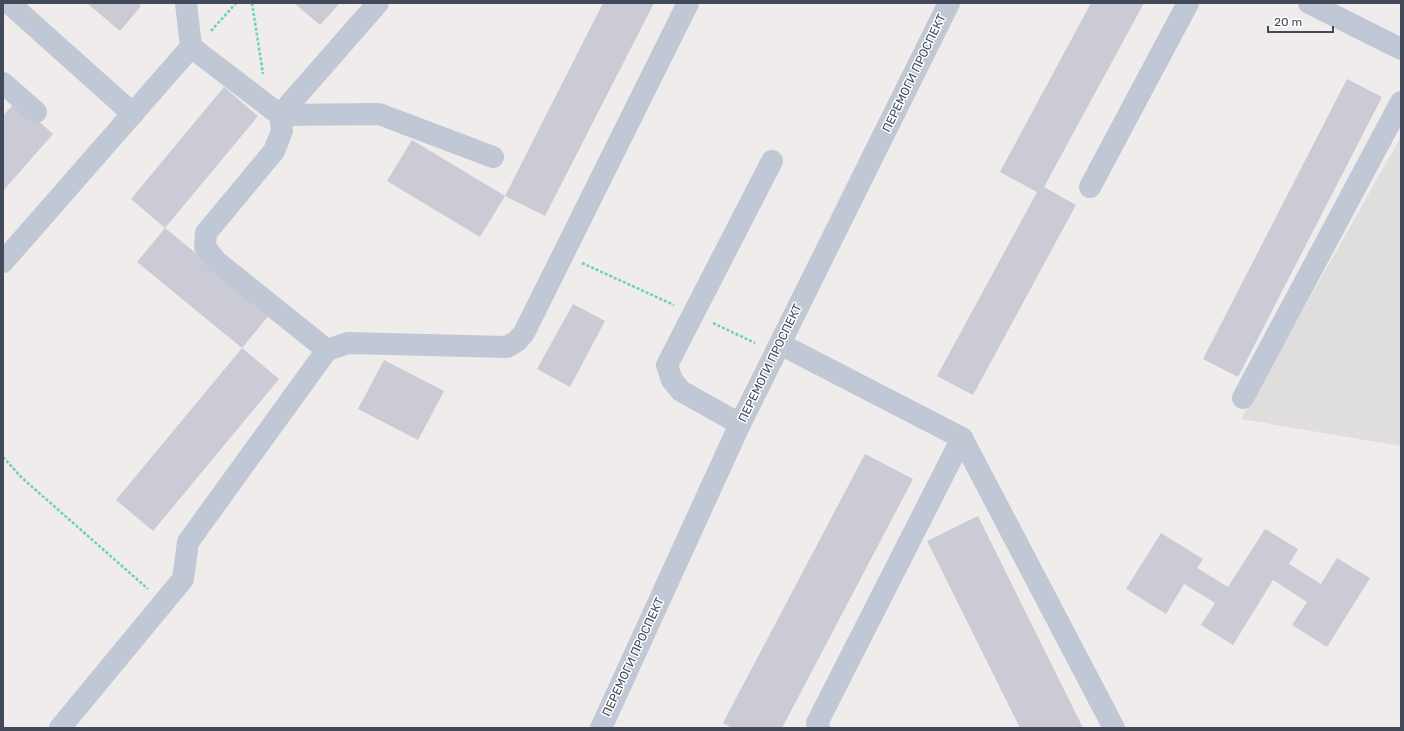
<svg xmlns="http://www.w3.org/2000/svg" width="1404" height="731" font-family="Rubik,sans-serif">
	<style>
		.education { fill: #e0dddd }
		.building { fill: #cacbd4 }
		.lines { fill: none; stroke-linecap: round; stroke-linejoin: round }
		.path { stroke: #69d3b4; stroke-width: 2.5; stroke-dasharray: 3 2; stroke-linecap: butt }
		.minor { stroke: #c0c7d5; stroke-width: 22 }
		.labels { text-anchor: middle; stroke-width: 3; stroke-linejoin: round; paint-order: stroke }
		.street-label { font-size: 12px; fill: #424a5a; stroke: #fff }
	</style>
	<rect width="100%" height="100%" fill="#efeceb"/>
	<path class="education" d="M1401 137V446L1241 419Z"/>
	<g class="building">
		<path d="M87 3H138L141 6 120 31Z"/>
		<path d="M294 3H340L320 25Z"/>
		<path d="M603 3H654L545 216 505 196Z"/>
		<path d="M1091 3H1144L1044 187 1076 205 973 395 937 376 1037 192 1000 172Z"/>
		<path d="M1347 79 1382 97 1238 377 1203 359Z"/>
		<path d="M224 87 258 116 165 228 270 314 242 348 137 262 165 228 131 199Z"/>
		<path d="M16 101 53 134 3 191V116Z"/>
		<path d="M412 140 505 196 480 237 387 181Z"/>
		<path d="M573 304 605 321 570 387 537 369Z"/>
		<path d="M242 348 279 379 153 531 116 500Z"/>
		<path d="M384 360 444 391 418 440 358 409Z"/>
		<path d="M865 454 913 479 782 728H732L723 723Z"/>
		<path d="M978 516 1083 728H1020L927 541Z"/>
		<path d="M1265 529 1298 549 1289 564 1321 584 1337 558 1370 578 1327 647 1292 625 1307 602 1273 580 1233 645 1201 625 1215 603 1184 584 1166 614 1126 589 1161 533 1203 559 1197 568 1228 587Z"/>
	</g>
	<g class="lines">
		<g class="path">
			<path d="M252 3 263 74"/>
			<path d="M211 31 236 3"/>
			<path d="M582 263 674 305"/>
			<path d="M713 323 755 343"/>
			<path d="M3 457 21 477 148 589"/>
		</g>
		<g class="minor">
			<path d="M9 3 133 114"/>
			<path d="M1309 3 1401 49"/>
			<path d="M191 47 280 115 378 3"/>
			<path d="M3 83 36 112"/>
			<path d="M1090 187 1188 3"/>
			<path d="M3 262 191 47 186 3"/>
			<path d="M780 344 962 438 1114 728"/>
			<path d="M327 350 217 262 205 247 206 233 274 151 282 131 280 115 379 114 493 157"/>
			<path d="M1243 398 1401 102"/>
			<path d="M740 424 681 391 672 380 667 365 772 161"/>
			<path d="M60 728 183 579 188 542 327 350 348 343 507 347 517 341 524 333 688 3"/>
			<path d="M601 728 740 424 949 3"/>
			<path d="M819 728 817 723 962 438"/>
		</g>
	</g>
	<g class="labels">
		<g class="street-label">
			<text transform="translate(914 73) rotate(-64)" y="4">ПЕРЕМОГИ ПРОСПЕКТ</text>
			<text transform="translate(770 363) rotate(-64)" y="4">ПЕРЕМОГИ ПРОСПЕКТ</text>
			<text transform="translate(633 657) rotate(-65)" y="4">ПЕРЕМОГИ ПРОСПЕКТ</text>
		</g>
	</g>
	<rect width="1404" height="731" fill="none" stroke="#424a5a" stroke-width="8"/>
	<path d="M1268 26v6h65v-6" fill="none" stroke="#424a5a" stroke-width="2"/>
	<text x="1274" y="26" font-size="12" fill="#424a5a" stroke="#ffffff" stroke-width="3" paint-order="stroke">20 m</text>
</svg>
